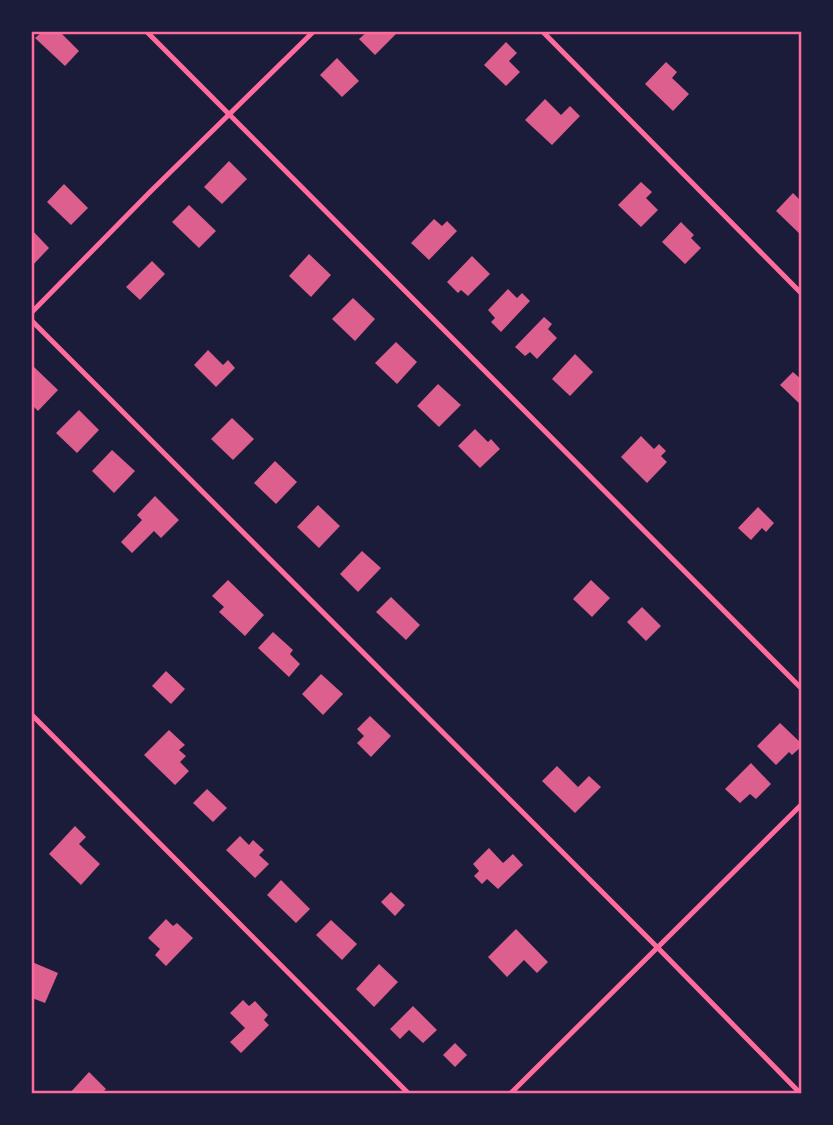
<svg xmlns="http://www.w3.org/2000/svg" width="833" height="1125" font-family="Poppins,sans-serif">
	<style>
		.building { fill: #dd5f8e }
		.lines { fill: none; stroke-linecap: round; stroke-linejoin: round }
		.minor { stroke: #ff6b9d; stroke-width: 5 }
		.neatline { fill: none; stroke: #ff6b9d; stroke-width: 2.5 }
	</style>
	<rect width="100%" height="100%" fill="#1b1b3a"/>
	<g class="building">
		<path d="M42 32H60L79 51 65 66 35 38Z"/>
		<path d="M367 32H398L375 55 359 39Z"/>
		<path d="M506 42 517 53 509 61 520 72 506 86 484 65Z"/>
		<path d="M337 58 359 81 342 97 320 75Z"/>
		<path d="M666 62 677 72 672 78 689 94 673 111 645 84Z"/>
		<path d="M545 99 561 115 570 106 580 116 552 145 525 120Z"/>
		<path d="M229 161 247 179 222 204 204 187Z"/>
		<path d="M641 182 652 192 646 198 658 210 641 227 618 205Z"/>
		<path d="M64 184 88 208 71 225 47 202Z"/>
		<path d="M793 193 802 202V236L776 211Z"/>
		<path d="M189 205 216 231 199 248 172 222Z"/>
		<path d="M434 219 442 226 447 221 457 231 429 260 411 243Z"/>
		<path d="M681 222 694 235 691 238 701 248 685 264 662 242Z"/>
		<path d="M32 230 49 248 32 266Z"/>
		<path d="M309 254 331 275 311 297 289 276Z"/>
		<path d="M472 256 490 274 468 296 461 290 458 293 447 282Z"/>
		<path d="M152 261 165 274 140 300 126 287Z"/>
		<path d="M508 289 517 298 522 293 530 301 501 332 491 322 495 318 488 310Z"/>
		<path d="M353 298 375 319 355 341 332 319Z"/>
		<path d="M544 317 552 324 548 329 557 338 537 359 530 352 525 356 515 347Z"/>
		<path d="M396 342 417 362 397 384 375 363Z"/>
		<path d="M208 350 223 365 228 360 235 368 216 387 194 365Z"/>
		<path d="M575 354 593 372 570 396 552 379Z"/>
		<path d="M34 367 58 390 38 411 32 405V369Z"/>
		<path d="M793 372 802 380V406L780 385Z"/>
		<path d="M438 384 461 405 439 427 417 406Z"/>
		<path d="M79 410 99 430 77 453 56 433Z"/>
		<path d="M232 418 254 439 233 460 211 439Z"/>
		<path d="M475 429 488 442 491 439 500 449 480 468 458 446Z"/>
		<path d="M641 436 654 449 659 444 666 451 661 456 667 462 647 483 621 457Z"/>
		<path d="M112 450 135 471 114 493 92 471Z"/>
		<path d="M275 461 297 482 276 504 254 483Z"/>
		<path d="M155 496 179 520 161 538 154 531 132 553 121 542 142 520 137 515Z"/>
		<path d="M318 505 340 526 319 548 297 527Z"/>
		<path d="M758 507 774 523 766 532 762 528 751 540 738 528Z"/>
		<path d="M362 551 381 568 358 592 340 574Z"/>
		<path d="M228 580 264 615 245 636 219 612 224 607 212 596Z"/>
		<path d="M591 580 610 598 592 617 573 599Z"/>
		<path d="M391 597 420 625 406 640 376 612Z"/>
		<path d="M642 607 661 626 646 641 627 622Z"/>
		<path d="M273 632 293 650 290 654 300 664 289 677 258 648Z"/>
		<path d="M166 671 185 689 171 704 152 686Z"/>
		<path d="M321 674 343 694 323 715 302 694Z"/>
		<path d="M370 716 391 736 371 757 357 743 364 736 357 729Z"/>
		<path d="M780 723 802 744V746L792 755 789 752 776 765 757 746Z"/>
		<path d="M169 730 185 745 179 750 186 756 180 762 189 771 175 785 144 755Z"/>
		<path d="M751 763 771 784 756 799 750 794 740 803 725 789Z"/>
		<path d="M557 766 578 787 589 776 601 787 575 813 542 781Z"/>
		<path d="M207 789 227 808 213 822 193 803Z"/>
		<path d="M75 826 86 837 79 844 100 864 81 885 49 854Z"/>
		<path d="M240 836 249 845 253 840 264 850 259 855 269 864 255 878 226 850Z"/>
		<path d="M489 848 503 863 513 854 523 865 498 889 487 879 482 884 474 876 479 871 473 864Z"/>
		<path d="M281 880 310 909 296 923 267 895Z"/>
		<path d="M391 892 405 905 395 916 381 902Z"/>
		<path d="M166 919 173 926 177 923 193 938 166 966 155 955 160 949 148 938Z"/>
		<path d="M331 920 357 944 342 960 316 935Z"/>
		<path d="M516 929 548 962 537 973 524 960 507 977 488 957Z"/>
		<path d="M32 962 58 973 45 1003 32 998Z"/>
		<path d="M379 964 398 982 374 1007 356 989Z"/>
		<path d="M243 1000 249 1006 255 1001 268 1015 264 1020 269 1025 241 1053 230 1042 245 1028 230 1013Z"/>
		<path d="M413 1006 437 1030 423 1043 409 1030 400 1039 390 1029Z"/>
		<path d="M455 1043 467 1055 455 1067 443 1055Z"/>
		<path d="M89 1072 106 1089 101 1094H69Z"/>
	</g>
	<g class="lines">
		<g class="minor">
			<path d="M147 32 802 689"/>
			<path d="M543 32 802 294"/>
			<path d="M32 312 150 192 313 32"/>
			<path d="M32 321 657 947 801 1094"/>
			<path d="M32 715 409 1094"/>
			<path d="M510 1094 802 804"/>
		</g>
	</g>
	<rect width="833" height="1125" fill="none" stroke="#1b1b3a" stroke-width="66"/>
	<rect x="33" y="33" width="767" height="1059" class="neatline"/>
</svg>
